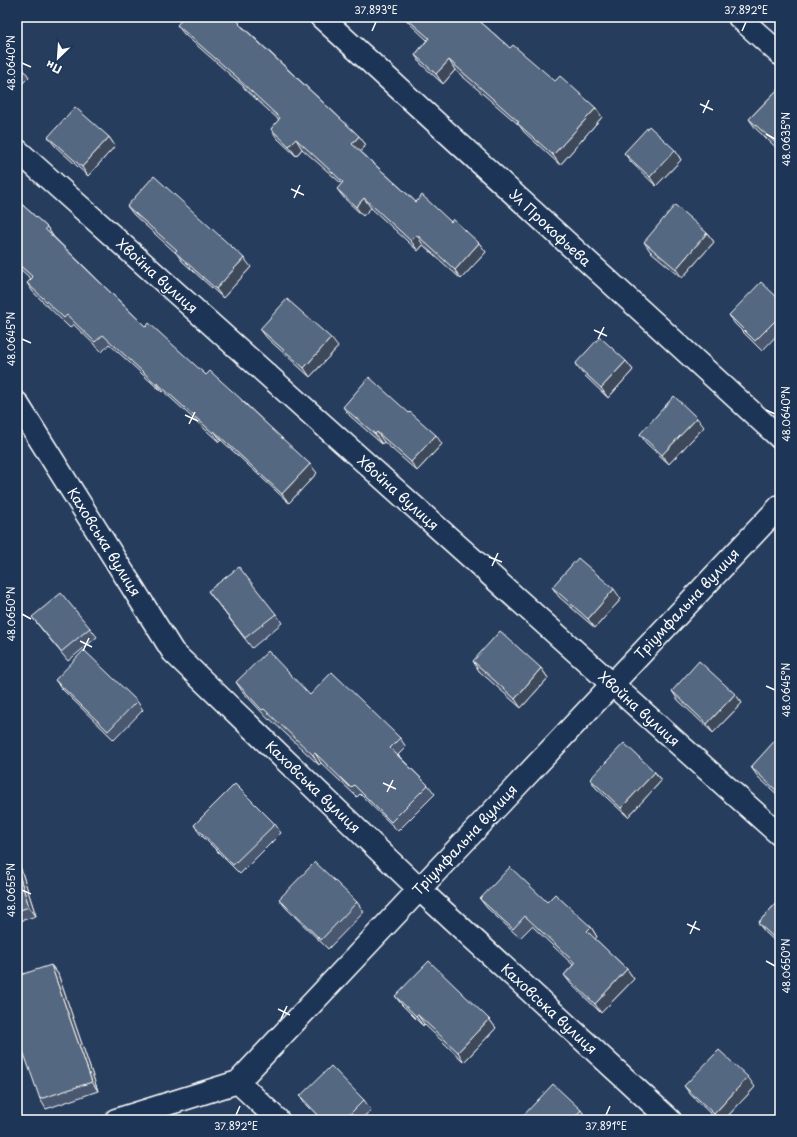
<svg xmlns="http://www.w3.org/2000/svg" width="797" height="1137" font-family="'Playpen Sans',sans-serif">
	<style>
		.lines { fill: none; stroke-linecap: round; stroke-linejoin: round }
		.street-casing { stroke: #fff; stroke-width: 25 }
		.street { stroke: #1d3557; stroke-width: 22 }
		.wall { fill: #49596f; stroke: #fff }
		.shaded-wall { fill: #3c485a; stroke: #fff }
		.building { fill: #556781; stroke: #fff }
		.ticks { fill: none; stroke: #fff; stroke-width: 1.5 }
		.labels { text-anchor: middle; stroke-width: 3; stroke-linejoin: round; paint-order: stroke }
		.street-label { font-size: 14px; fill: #fff; stroke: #1d3557 }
		.neatline { fill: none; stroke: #fff; stroke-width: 1.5 }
		.ticks-label { font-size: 10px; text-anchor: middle; fill: #fff }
	</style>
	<rect width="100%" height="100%" fill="#263d5e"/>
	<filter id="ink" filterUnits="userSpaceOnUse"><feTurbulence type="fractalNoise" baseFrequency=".025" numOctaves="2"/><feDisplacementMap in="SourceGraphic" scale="8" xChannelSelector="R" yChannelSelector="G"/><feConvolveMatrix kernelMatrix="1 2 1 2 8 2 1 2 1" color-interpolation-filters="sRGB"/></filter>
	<g filter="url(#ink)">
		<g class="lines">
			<defs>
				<g id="street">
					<path d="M321 17 780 438"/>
					<path d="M739 17 780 54"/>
					<path d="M17 150 780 835"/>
					<path d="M17 403 173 652 419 889 670 1120"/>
					<path d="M238 1082 278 1120"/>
					<path d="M116 1120 238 1082 780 506"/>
				</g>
			</defs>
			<use href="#street" class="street-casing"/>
			<use href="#street" class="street"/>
		</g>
		<g class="wall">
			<path d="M404 17H475L510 48 602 117 560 165 524 132 519 125 455 70 443 84 421 64 415 55 427 40 409 23Z"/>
			<path d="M177 25 243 27 359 136 366 145 360 151 416 202 451 222 479 243 486 252 461 279 423 245 418 251 371 208 363 216 344 198 337 189 342 184 302 149 296 156 277 138 271 129 279 120 245 89 243 86 184 34Z"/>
			<path d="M17 63 22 67 29 77 17 89Z"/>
			<path d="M780 87V151L756 129 749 119Z"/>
			<path d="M48 137H109L115 146 88 176 55 146Z"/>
			<path d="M675 150 681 160 656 186 631 162 624 153Z"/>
			<path d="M17 200 47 227 53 236 146 327 206 375 245 403 317 473 289 503 221 440 219 442 163 391 162 392 109 344 102 352 73 324 70 328 33 292 27 283 31 279 17 266Z"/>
			<path d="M127 206 251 267 223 298 182 261 177 254 134 215Z"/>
			<path d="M707 233 714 242 682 278 650 251 644 242Z"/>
			<path d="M780 300V332L762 351 735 324 729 315Z"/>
			<path d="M260 329 338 347 310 377 267 338Z"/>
			<path d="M626 361 633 370 608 398 582 373 575 364Z"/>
			<path d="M343 407 442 444 417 471 384 442 382 444 350 416Z"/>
			<path d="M704 427 669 464 646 443 640 434Z"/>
			<path d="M552 587 621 599 595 628 559 597Z"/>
			<path d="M208 591 276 614 282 623 252 648Z"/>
			<path d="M32 617 90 628 97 637 68 661 39 626Z"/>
			<path d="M473 661 541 668 548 678 521 708 479 671Z"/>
			<path d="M55 680 137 701 143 710 114 740 62 689Z"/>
			<path d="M236 682 310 695 400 738 406 747 398 755 428 785 435 794 398 831 360 794 357 797 321 763 319 765 270 719 269 720 242 691Z"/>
			<path d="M672 691 735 694 742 703 713 733 678 700Z"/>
			<path d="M780 737V797L758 777 751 767Z"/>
			<path d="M655 772 661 781 628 817 596 788 590 779Z"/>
			<path d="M275 824 281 833 240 874 200 834 194 825Z"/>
			<path d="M17 857 36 916 17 922Z"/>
			<path d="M279 899 357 902 364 912 328 949 286 908Z"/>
			<path d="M480 899 547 902 591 927 597 937 595 939 627 969 634 979 601 1013 571 984 564 975 573 965 532 926 520 938 487 908Z"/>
			<path d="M780 899V946L765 932 758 923Z"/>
			<path d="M51 965 58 974 98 1091 46 1109 40 1099Z"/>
			<path d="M395 996 489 1019 496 1028 464 1062 424 1024 423 1026 402 1005Z"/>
			<path d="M684 1086 755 1087 724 1120H717L691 1095Z"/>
			<path d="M300 1096 364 1100 371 1110 360 1120H321L306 1105Z"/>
			<path d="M581 1110 588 1120H522L521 1118Z"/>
		</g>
		<g class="shaded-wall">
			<path d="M650 17H657L653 22Z"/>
			<path d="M449 60 455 70 443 84 436 74Z"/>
			<path d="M596 108 602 117 560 165 553 155Z"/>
			<path d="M359 136 366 145 359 153 352 144Z"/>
			<path d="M109 137 115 146 88 176 82 167Z"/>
			<path d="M296 139 302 149 296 156 289 146Z"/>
			<path d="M675 150 681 160 656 186 650 177Z"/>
			<path d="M364 198 371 208 363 216 356 207Z"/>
			<path d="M47 227 53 236 52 238 45 229Z"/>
			<path d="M707 233 714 242 682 278 676 269Z"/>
			<path d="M417 235 423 245 418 251 411 241Z"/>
			<path d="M479 243 486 252 461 279 455 270Z"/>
			<path d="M244 258 251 267 223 298 216 289Z"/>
			<path d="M331 338 338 347 310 377 304 368Z"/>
			<path d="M626 361 633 370 608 398 601 388Z"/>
			<path d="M156 382 163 391 162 392 155 383Z"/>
			<path d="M697 418 704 427 669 464 662 455Z"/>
			<path d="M214 431 221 440 219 442 213 433Z"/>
			<path d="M377 432 384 442 382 444 375 434Z"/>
			<path d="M436 435 442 444 417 471 411 462Z"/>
			<path d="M310 464 317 473 289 503 282 494Z"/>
			<path d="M614 589 621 599 595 628 588 619Z"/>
			<path d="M541 668 548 678 521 708 515 699Z"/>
			<path d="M735 694 742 703 713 733 707 724Z"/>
			<path d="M315 753 321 763 319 765 313 755Z"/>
			<path d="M655 772 661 781 628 817 621 808Z"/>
			<path d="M780 785V796L776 790Z"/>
			<path d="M17 857 36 916 29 907 17 868Z"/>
			<path d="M591 927 597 937 594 940 587 931Z"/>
			<path d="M51 965 58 974 98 1091 92 1082Z"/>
			<path d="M627 969 634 979 601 1013 595 1004Z"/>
			<path d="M418 1015 424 1024 423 1026 416 1016Z"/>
			<path d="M489 1019 496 1028 464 1062 458 1052Z"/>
			<path d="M748 1077 755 1087 724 1120H718L714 1114Z"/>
		</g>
		<g class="building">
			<path d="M184 17H233L240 23 239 24 359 136 352 144 416 202 422 195 451 222 453 219 479 243 455 270 417 235 411 241 364 198 356 207 337 189 343 182 296 139 289 146 271 129 280 118 239 80V79L177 25Z"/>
			<path d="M405 17H475L510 48 513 45 555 81 560 76 596 108 553 155 517 123 519 122 449 60 436 74 415 55 429 38Z"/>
			<path d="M17 63 22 67 17 73Z"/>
			<path d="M780 87V147L749 119Z"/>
			<path d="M75 107 109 137 82 167 48 137Z"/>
			<path d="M649 126 675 150 650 177 624 153Z"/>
			<path d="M154 176 244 258 216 289 175 252 177 250 127 206Z"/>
			<path d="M17 200 47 227 45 229 146 327 149 323 206 375 210 371 242 400V401L310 464 282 494 214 431 213 433 156 382 155 383 103 335 95 342 67 315 64 318 27 283 33 277 17 263Z"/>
			<path d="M675 205 707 233 676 269 644 242Z"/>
			<path d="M761 282 780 300V316L755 341 729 315Z"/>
			<path d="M287 299 331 338 304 368 260 329Z"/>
			<path d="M600 337 626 361 601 388 575 364Z"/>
			<path d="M369 377 409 413 410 412 436 435 411 462 377 432 375 434 343 407Z"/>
			<path d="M674 396 697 418 662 455 640 434Z"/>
			<path d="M578 558 614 589 588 619 552 587Z"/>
			<path d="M239 567 276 614 245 638 208 591Z"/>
			<path d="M61 593 90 628 61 652 32 617Z"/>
			<path d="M500 631 541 668 515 699 473 661Z"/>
			<path d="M84 650 137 701 108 731 55 680Z"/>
			<path d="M268 651 310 695 332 672 400 738 390 748 428 785 391 822 354 785 351 788 315 753 313 755 264 709 262 710 236 682Z"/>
			<path d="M699 661 735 694 707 724 672 691Z"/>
			<path d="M779 736 780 737V785L776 790 751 767Z"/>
			<path d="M624 743 655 772 621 808 590 779Z"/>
			<path d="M235 784 275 824 233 865 194 825Z"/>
			<path d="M315 862 357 902 321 940 279 899Z"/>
			<path d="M510 867 547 902 555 894 591 927 587 931 627 969 595 1004 564 975 575 963 525 916 513 929 480 899Z"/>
			<path d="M17 868 29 907 17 911Z"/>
			<path d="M780 899V943L758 923Z"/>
			<path d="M429 961 489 1019 458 1052 418 1015 416 1016 395 996Z"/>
			<path d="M51 965 92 1082 40 1099 17 1034V976Z"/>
			<path d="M719 1050 748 1077 714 1114 684 1086Z"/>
			<path d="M331 1066 364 1100 344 1120H323L300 1096Z"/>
			<path d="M553 1084 581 1110 572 1120H523L521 1118Z"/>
		</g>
	</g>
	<path class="ticks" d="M372 31 376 22M742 31 746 22M22 63 31 67M700 104 713 110M703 113 709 100M766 134 775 139M291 189 304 195M294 198 300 185M594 330 607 336M22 339 31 343M598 339 604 327M766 410 775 414M185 415 198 421M189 424 195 412M489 557 502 562M492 566 498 553M22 614 31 619M80 641 92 647M83 651 89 638M766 686 775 690M383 783 396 789M387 792 393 780M22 890 31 894M687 924 700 930M690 934 696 921M766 961 775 966M278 1009 290 1015M281 1019 287 1006M236 1115 240 1106M606 1115 610 1106"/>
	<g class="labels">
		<g class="street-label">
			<text transform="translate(550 228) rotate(43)" y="5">Ул Прокофьева</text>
			<text transform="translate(157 276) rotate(42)" y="5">Хвойна вулиця</text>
			<text transform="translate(398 493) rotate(42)" y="5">Хвойна вулиця</text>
			<text transform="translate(104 542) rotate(58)" y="5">Каховська вулиця</text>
			<text transform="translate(687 604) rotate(-47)" y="5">Тріумфальна вулиця</text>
			<text transform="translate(639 709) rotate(42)" y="5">Хвойна вулиця</text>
			<text transform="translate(313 787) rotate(44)" y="5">Каховська вулиця</text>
			<text transform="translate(465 840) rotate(-47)" y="5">Тріумфальна вулиця</text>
			<text transform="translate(549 1009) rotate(43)" y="5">Каховська вулиця</text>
		</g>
	</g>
	<rect width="797" height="1137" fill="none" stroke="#1d3557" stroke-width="44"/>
	<g transform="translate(58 58) rotate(205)" stroke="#1d3557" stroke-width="3" paint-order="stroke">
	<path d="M0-3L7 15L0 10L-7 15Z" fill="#ffffff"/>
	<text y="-6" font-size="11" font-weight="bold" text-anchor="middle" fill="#ffffff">Пн</text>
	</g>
	<rect x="22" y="22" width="753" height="1093" class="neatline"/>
	<g class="ticks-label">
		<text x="376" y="14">37.893°E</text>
		<text x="746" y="14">37.892°E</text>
		<text transform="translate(11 63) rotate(-90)" y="4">48.0640°N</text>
		<text transform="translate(786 139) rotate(-90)" y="4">48.0635°N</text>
		<text transform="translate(11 339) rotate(-90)" y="4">48.0645°N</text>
		<text transform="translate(786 414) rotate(-90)" y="4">48.0640°N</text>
		<text transform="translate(11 614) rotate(-90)" y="4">48.0650°N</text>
		<text transform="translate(786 690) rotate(-90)" y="4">48.0645°N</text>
		<text transform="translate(11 890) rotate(-90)" y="4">48.0655°N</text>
		<text transform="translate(786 966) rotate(-90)" y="4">48.0650°N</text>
		<text x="236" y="1130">37.892°E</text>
		<text x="606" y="1130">37.891°E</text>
	</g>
</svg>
